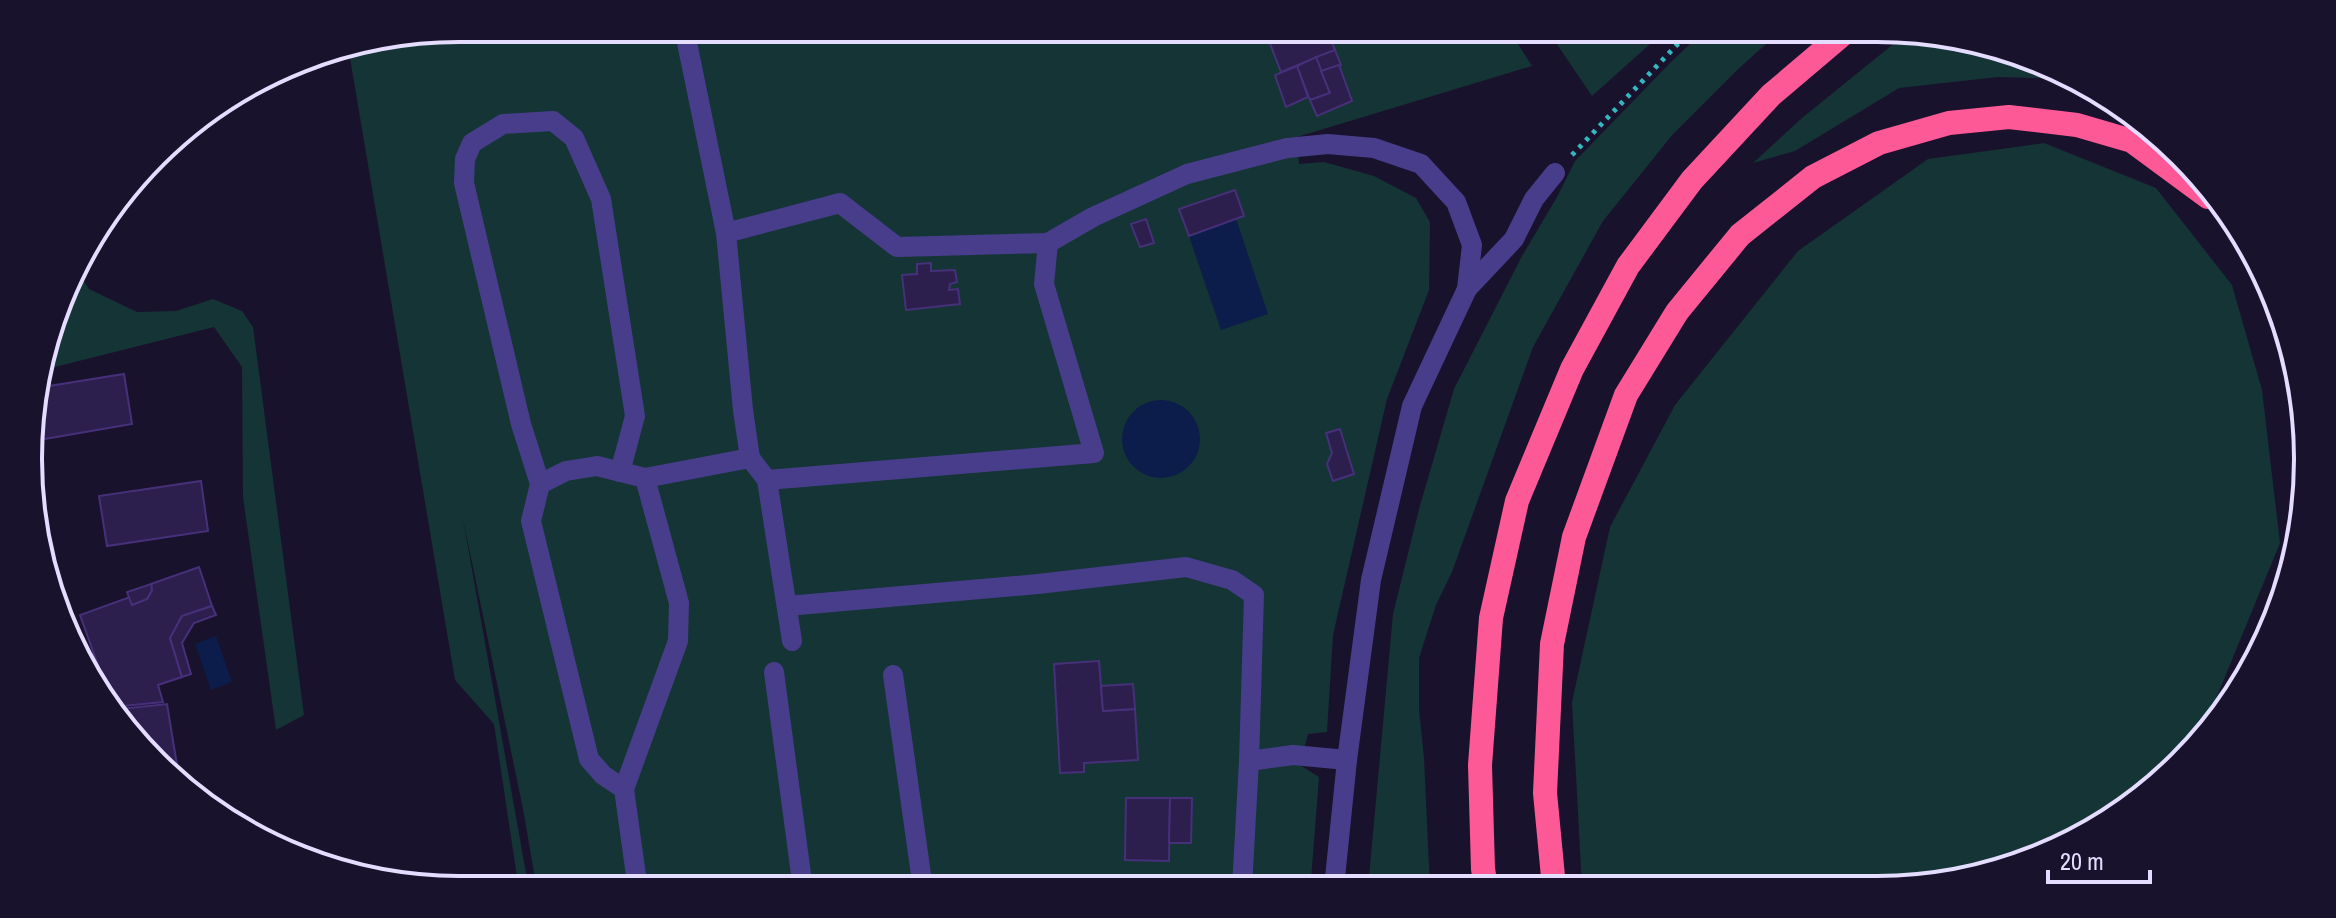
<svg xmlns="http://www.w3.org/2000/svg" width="2336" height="918" font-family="'Archivo Narrow',sans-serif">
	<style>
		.green { fill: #153436 }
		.water { fill: #0c1c4b }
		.building { fill: #2c1e4d; stroke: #463079; stroke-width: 2 }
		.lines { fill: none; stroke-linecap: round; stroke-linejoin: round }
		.path { stroke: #32b8be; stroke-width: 5; stroke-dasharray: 4 6; stroke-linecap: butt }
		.minor { stroke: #483d8b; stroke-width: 20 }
		.highway { stroke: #fe5997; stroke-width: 24 }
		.rim { fill: none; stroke: #e5ddff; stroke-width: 4 }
	</style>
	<rect width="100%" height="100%" fill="#19122c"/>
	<g class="green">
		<path d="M459 28H1508L1532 66 1297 137 1299 164 1324 162 1374 176 1416 198 1430 222 1429 290 1387 399 1333 635 1327 732 1308 734 1300 765 1319 777 1311 880 1306 888 537 890 523 809 463 519 529 890H519L494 724 455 680 348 46Z"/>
		<path d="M1546 28H1668L1592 96Z"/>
		<path d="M1707 28H1784L1736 71 1673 134 1603 221 1533 347 1452 572 1436 605 1419 658V710L1424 758 1430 888H1368L1393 614 1419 509 1454 389 1522 256 1557 197 1575 161 1673 60Z"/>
		<path d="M1907 33 2015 51 2064 79 1998 77 1899 88 1795 151 1753 163 1802 118Z"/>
		<path d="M199 121 153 179 143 184 139 179 175 135Z"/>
		<path d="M2044 143 2156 188 2232 285 2262 390 2280 543 2213 706 2182 759 2161 783 2067 846 1934 886 1582 887 1572 702 1610 527 1675 405 1798 251 1928 159Z"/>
		<path d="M77 270 89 289 137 312 176 311 213 299 242 311 253 327 304 715 276 730 243 497 242 367 214 327 43 370Z"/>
	</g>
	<g class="water">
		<path d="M1236 219 1268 314 1221 330 1189 236Z"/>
		<circle cx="1161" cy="439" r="39"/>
		<path d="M216 636 232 682 211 690 195 644Z"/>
	</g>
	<g class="building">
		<path d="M1264 28H1326L1335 50 1281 72Z"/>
		<path d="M1335 50 1341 65 1321 71 1316 57Z"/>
		<path d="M1316 57 1330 93 1310 100 1297 66Z"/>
		<path d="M1339 65 1352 101 1317 116 1310 100 1330 93 1321 71Z"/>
		<path d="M1297 66 1308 97 1286 107 1275 75Z"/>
		<path d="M1235 190 1244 216 1189 236 1179 209Z"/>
		<path d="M1146 219 1154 243 1140 247 1131 224Z"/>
		<path d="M931 263V271L955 270 957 282 950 284 949 290 958 289 960 304 906 310 902 275 917 274V264Z"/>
		<path d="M124 374 132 424 33 441 32 402 37 388Z"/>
		<path d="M1340 429 1354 474 1333 481 1327 464 1332 453 1326 433Z"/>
		<path d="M201 481 208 531 107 546 99 496Z"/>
		<path d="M199 567 212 606 182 616 170 638 182 677 158 685 163 702 113 707 80 615 130 597 132 605 147 599 152 590 151 584Z"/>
		<path d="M151 584 152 590 147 599 132 605 127 592Z"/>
		<path d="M212 606 216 615 194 623 182 643 191 674 182 677 170 638 182 616Z"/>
		<path d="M1099 661 1103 711 1135 709 1138 760 1084 763V772L1060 773 1054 664Z"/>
		<path d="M1133 684 1135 709 1103 711 1101 686Z"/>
		<path d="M167 704 174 747 180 783 111 710Z"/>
		<path d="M1126 798H1170L1169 861 1125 860Z"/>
		<path d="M1170 798H1192L1191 843H1169Z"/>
	</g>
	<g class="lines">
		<path class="path" d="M1572 155 1693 28"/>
		<g class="minor">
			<path d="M684 28 726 233 743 410 750 458"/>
			<path d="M726 233 840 203 897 247 1048 243"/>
			<path d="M620 472 635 416 601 199 574 138 553 121 503 124 472 143 465 159 464 183 521 424 540 484 531 521 589 759 603 775 624 789"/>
			<path d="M767 480 1094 453 1044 284 1048 243 1093 217 1187 174 1287 148 1328 144 1374 148 1421 164 1456 202 1472 245 1467 289"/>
			<path d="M540 484 566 471 597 466 645 478 750 458 767 480 792 641"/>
			<path d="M787 606 1038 584 1186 567 1232 580 1254 595 1249 761 1293 755 1347 760"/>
			<path d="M774 672 803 889"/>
			<path d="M893 675 923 889"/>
			<path d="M1242 888 1249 761"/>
			<path d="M1334 888 1347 760 1371 580 1412 406 1467 289 1514 239 1534 199 1555 173"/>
			<path d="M638 890 624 789 678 641 679 603 645 478"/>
		</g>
		<g class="highway">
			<path d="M1486 887 1483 869 1480 765 1491 618 1517 501 1572 369 1628 266 1692 180 1771 95 1850 28"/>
			<path d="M1554 887 1545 793 1552 644 1574 537 1626 395 1677 312 1740 235 1813 177 1879 143 1949 123 2009 117 2077 125 2132 141 2208 197"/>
		</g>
	</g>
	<path d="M0 0H2336V918H0ZM459 42H1877A417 417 0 0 1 2294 459V459A417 417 0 0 1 1877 876H459A417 417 0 0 1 42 459V459A417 417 0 0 1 459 42Z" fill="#19122c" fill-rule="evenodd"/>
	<path class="rim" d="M459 42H1877A417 417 0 0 1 2294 459V459A417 417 0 0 1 1877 876H459A417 417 0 0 1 42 459V459A417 417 0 0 1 459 42Z"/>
	<path d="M2048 870v12h102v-12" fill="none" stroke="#e5ddff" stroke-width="4"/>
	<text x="2060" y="870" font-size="24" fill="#e5ddff" stroke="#19122c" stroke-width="6" paint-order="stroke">20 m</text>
</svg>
